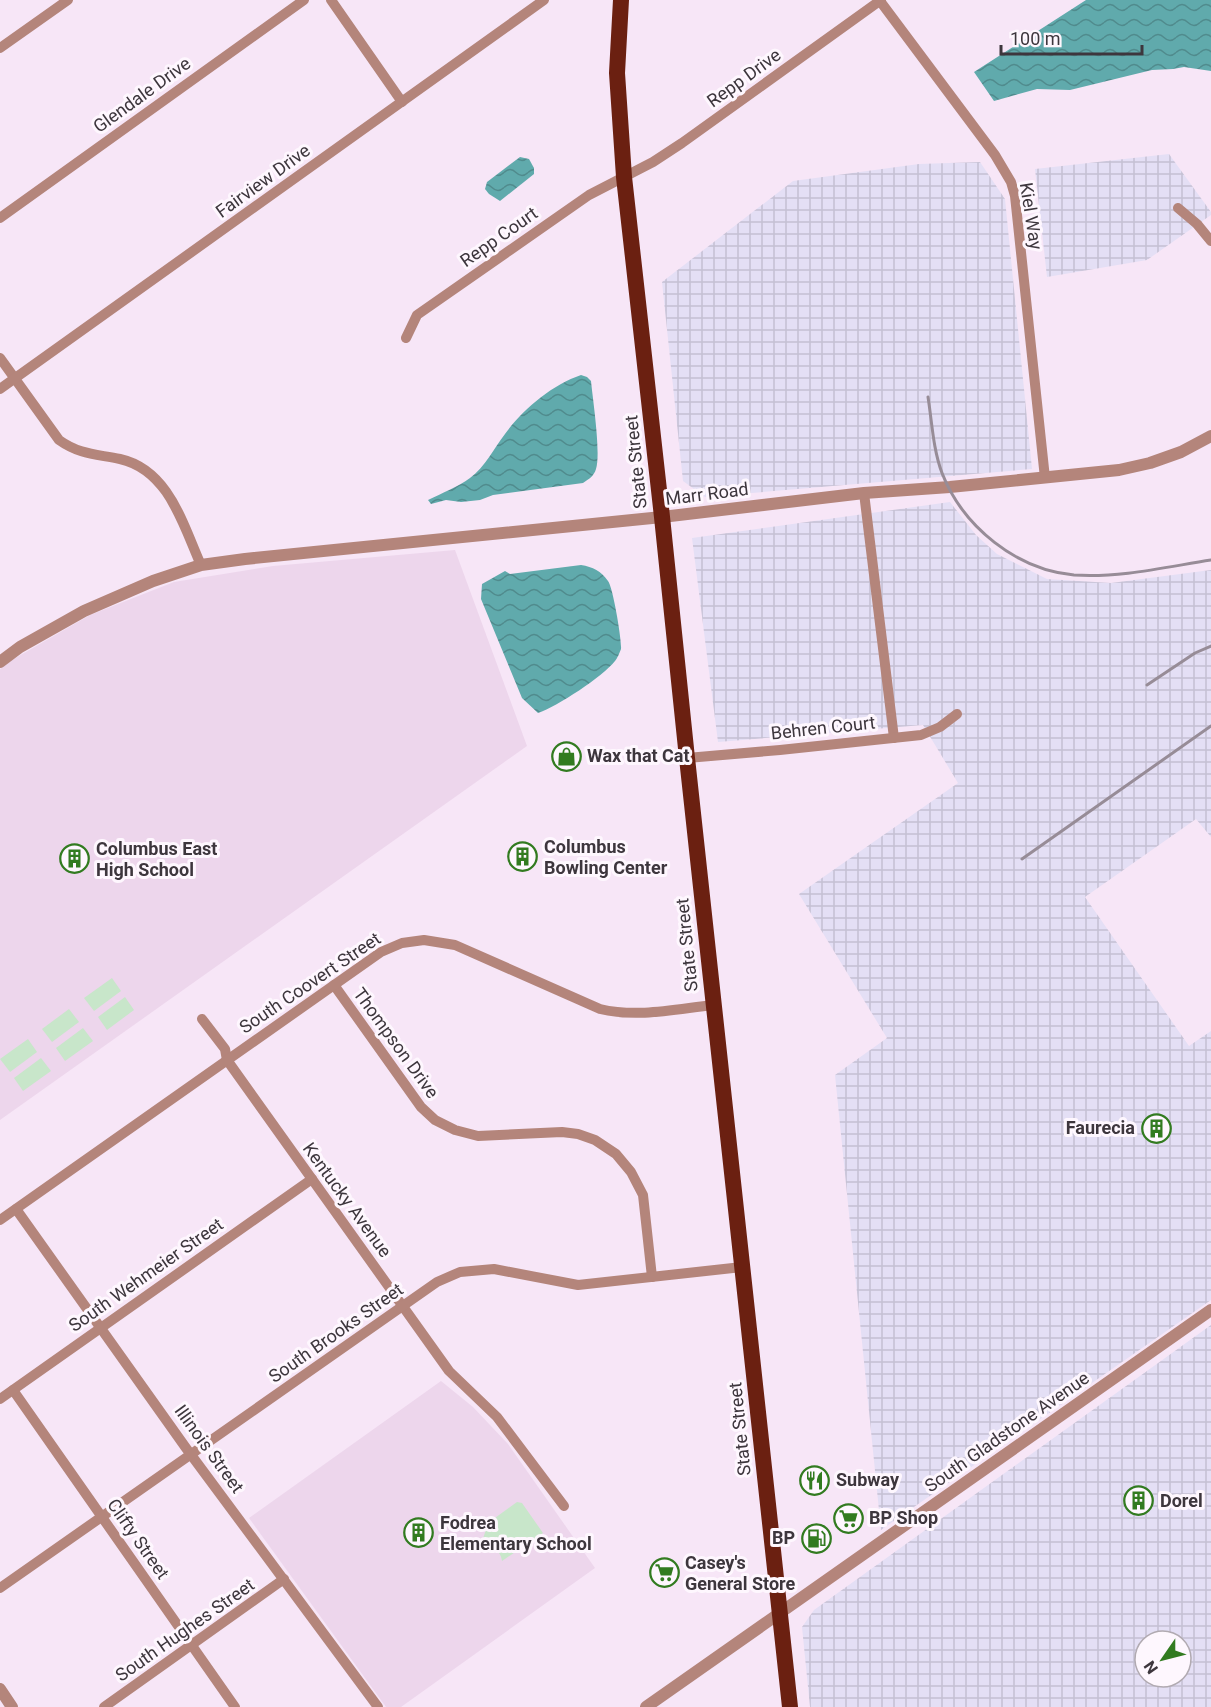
<svg xmlns="http://www.w3.org/2000/svg" width="1211" height="1707" font-family="Roboto,sans-serif">
	<style>
		.industrial { fill: url(#industrial-grid); fill-rule: evenodd }
		.built { fill: #edd6ec }
		.green { fill: #c8e6ca }
		.water { fill: url(#water-waves) }
		.lines { fill: none; stroke-linecap: round; stroke-linejoin: round }
		.minor { stroke: #b4857b; stroke-width: 10 }
		.tertiary { stroke: #b4857b; stroke-width: 12 }
		.trunk { stroke: #6b2011; stroke-width: 16 }
		.rail { stroke: #978c97; stroke-width: 3 }
		.labels { text-anchor: middle; stroke-width: 6; stroke-linejoin: round; paint-order: stroke }
		.street-label { font-size: 18px; fill: #3d363d; stroke: #fef7fe }
		.poi-label { font-size: 18px; font-weight: bold; fill: #3d363d; stroke: #fef7fe; text-anchor: start }
	</style>
	<defs>
		<pattern id="industrial-grid" width="8" height="8" patternUnits="userSpaceOnUse" patternTransform="scale(1.5)"><rect width="8" height="8" fill="#e4dff5"/><path d="M0 4h8M4 0v8" fill="none" stroke="#c4c0d3"/></pattern>
		<pattern id="water-waves" width="16" height="10" patternUnits="userSpaceOnUse" patternTransform="scale(1.5)"><rect width="16" height="10" fill="#60aaac"/><path d="M0 5q4-4 8 0t8 0" fill="none" stroke="#508b8d"/></pattern>
	</defs>
	<rect width="100%" height="100%" fill="#f7e6f7"/>
	<g class="industrial">
		<path d="M1169 154 1211 212V215L1147 260 1047 277 1035 169Z"/>
		<path d="M980 162 1005 199 1032 469 705 497 683 481 662 282 793 181 919 164Z"/>
		<path d="M950 502 976 535 997 554 1047 579 1111 583 1211 570V837L1196 819 1085 897 1189 1046 1211 1031V1300L881 1530 835 1075 887 1038 799 894 958 783 923 725 718 742 692 538Z"/>
		<path d="M1211 1325V1707H810L802 1627 814 1610ZM1145 1641H1181V1677H1145Z"/>
	</g>
	<g class="built">
		<path d="M455 550 527 746 0 1120V669L12 660 90 615 174 582 273 566Z"/>
		<path d="M441 1381 473 1407 508 1444 595 1568 401 1707H386L249 1518Z"/>
	</g>
	<g class="green">
		<path d="M112 978 121 991 94 1011 84 998Z"/>
		<path d="M125 997 134 1010 107 1030 98 1017Z"/>
		<path d="M69 1009 79 1022 52 1042 42 1029Z"/>
		<path d="M83 1028 93 1041 65 1061 56 1048Z"/>
		<path d="M28 1039 37 1052 10 1072 0 1059Z"/>
		<path d="M41 1058 51 1071 23 1091 14 1078Z"/>
		<path d="M517 1502 522 1503 543 1533 502 1561C501 1549 490 1548 481 1545L488 1523Z"/>
	</g>
	<g class="water">
		<path d="M1086 0H1211V71L1184 67 1173 69 1152 70 1070 90 1037 89 994 101 974 72Z"/>
		<path d="M520 157 529 159 534 168V174L500 201 489 194 485 189 487 182Z"/>
		<path d="M581 375 587 377 591 381C593 401 601 453 596 469 594 476 589 479 583 483L493 495 480 500 461 502 446 500 431 504 428 500C442 493 458 487 470 478 485 467 494 448 505 434 523 409 552 385 581 375Z"/>
		<path d="M581 565C593 567 601 571 608 581 613 587 622 641 621 649 620 652 617 659 615 661 602 677 558 706 538 713L522 698 481 599 482 584 505 571 510 574Z"/>
	</g>
	<g class="lines">
		<g class="minor">
			<path d="M331 0 402 102"/>
			<path d="M880 1 995 155 1011 182 1015 196 1045 478"/>
			<path d="M0 48 68 0"/>
			<path d="M1178 208 1197 224 1211 241"/>
			<path d="M0 218 304 0"/>
			<path d="M406 338 417 315 589 195 653 162 682 143 881 0"/>
			<path d="M0 358 59 440C80 455 97 454 120 459 169 470 183 525 201 565"/>
			<path d="M0 389 544 0"/>
			<path d="M864 493 894 738"/>
			<path d="M687 758 780 750 921 735 940 727 957 714"/>
			<path d="M334 985 421 1107 435 1120 455 1130 478 1136 562 1132 578 1134 595 1140 616 1154 631 1172 643 1195 652 1277"/>
			<path d="M202 1019 225 1049 227 1060 449 1371 497 1417 564 1506"/>
			<path d="M16 1209 186 1448 378 1707"/>
			<path d="M0 1220 381 952 402 943 424 940 455 945 600 1009C638 1018 676 1009 713 1005"/>
			<path d="M13 1390 235 1707"/>
			<path d="M0 1399 312 1179"/>
			<path d="M0 1588 437 1282 460 1272 494 1269 578 1285 742 1267"/>
			<path d="M104 1707 284 1579"/>
		</g>
		<g class="tertiary">
			<path d="M0 662 20 647 84 611 153 581 201 565 245 559 662 517 864 493 950 487 1119 470 1150 463 1181 452 1211 436"/>
			<path d="M0 1689 12 1707"/>
			<path d="M646 1707 1211 1310"/>
		</g>
		<path class="trunk" d="M621 0 617 73 624 177 662 517 687 758 790 1707"/>
		<g class="rail">
			<path d="M928 397C932 422 933 449 942 473 963 527 1017 570 1074 575 1120 578 1166 567 1211 560"/>
			<path d="M1147 685 1195 653 1211 646"/>
			<path d="M1022 859 1211 726"/>
		</g>
	</g>
	<defs>
		<symbol id="shop-ring" viewBox="-11 -11 22 22"><circle r="9.5" fill="#fef7fe" stroke="#327b20" stroke-width="1.5"/><path d="M-5-2.5h2.3a2.7 3.5 0 0 1 5.4 0H5L5.5 6h-11ZM-1.5-2.5h3a1.5 2.3 0 0 0-3 0Z" fill="#327b20"/></symbol>
		<symbol id="building-ring" viewBox="-11 -11 22 22"><circle r="9.5" fill="#fef7fe" stroke="#327b20" stroke-width="1.5"/><path d="M-4-6H4V6H1V3H-1V6H-4ZM-2.5-4.3h1.7v1.8h-1.7ZM.8-4.3h1.7v1.8H.8ZM-2.5-1h1.7V.8h-1.7ZM.8-1h1.7V.8H.8Z" fill="#327b20"/></symbol>
		<symbol id="restaurant-ring" viewBox="-11 -11 22 22"><circle r="9.5" fill="#fef7fe" stroke="#327b20" stroke-width="1.5"/><path d="M-5-6h1v4h1v-4h1v4h1v-4h1v5L-1.5 .5V6h-2V.5L-5-1ZM5-6V6H3V1.5H1.5Q1.5-4 5-6Z" fill="#327b20"/></symbol>
		<symbol id="supermarket-ring" viewBox="-11 -11 22 22"><circle r="9.5" fill="#fef7fe" stroke="#327b20" stroke-width="1.5"/><path d="M-6-5.5h2.5l.6 2H6L4.5 2H-2.5L-4.4-4H-6ZM-1.5 3.2a1.3 1.3 0 1 0 .1 0ZM3 3.2a1.3 1.3 0 1 0 .1 0Z" fill="#327b20"/></symbol>
		<symbol id="fuel-ring" viewBox="-11 -11 22 22"><circle r="9.5" fill="#fef7fe" stroke="#327b20" stroke-width="1.5"/><path d="M-5.5-6h7V0h2V4h1.3V-2.5L3-4.5l.8-.8L6-3V5H2.5V1h-1V6h-7ZM-4.2-4.7v3.2H.2V-4.7Z" fill="#327b20"/></symbol>
	</defs>
	<g fill-rule="evenodd">
		<use href="#shop-ring" x="550" y="740" width="33" height="33"/>
		<use href="#building-ring" x="506" y="840" width="33" height="33"/>
		<use href="#building-ring" x="58" y="842" width="33" height="33"/>
		<use href="#building-ring" x="1140" y="1112" width="33" height="33"/>
		<use href="#restaurant-ring" x="798" y="1464" width="33" height="33"/>
		<use href="#building-ring" x="1122" y="1484" width="33" height="33"/>
		<use href="#supermarket-ring" x="832" y="1502" width="33" height="33"/>
		<use href="#building-ring" x="402" y="1516" width="33" height="33"/>
		<use href="#fuel-ring" x="800" y="1522" width="33" height="33"/>
		<use href="#supermarket-ring" x="648" y="1556" width="33" height="33"/>
	</g>
	<g class="labels">
		<g class="street-label">
			<text transform="translate(744 78) rotate(-36)" y="6">Repp Drive</text>
			<text transform="translate(142 95) rotate(-36)" y="6">Glendale Drive</text>
			<text transform="translate(263 181) rotate(-36)" y="6">Fairview Drive</text>
			<text transform="translate(1031 216) rotate(81)" y="6">Kiel Way</text>
			<text transform="translate(499 237) rotate(-35)" y="6">Repp Court</text>
			<text transform="translate(636 462) rotate(-96)" y="6">State Street</text>
			<text transform="translate(707 494) rotate(-7)" y="6">Marr Road</text>
			<text transform="translate(823 728) rotate(-6)" y="6">Behren Court</text>
			<text transform="translate(687 945) rotate(-96)" y="6">State Street</text>
			<text transform="translate(310 983) rotate(-34)" y="6">South Coovert Street</text>
			<text transform="translate(396 1043) rotate(54)" y="6">Thompson Drive</text>
			<text transform="translate(347 1200) rotate(54)" y="6">Kentucky Avenue</text>
			<text transform="translate(146 1275) rotate(-35)" y="6">South Wehmeier Street</text>
			<text transform="translate(336 1333) rotate(-35)" y="6">South Brooks Street</text>
			<text transform="translate(740 1429) rotate(-96)" y="6">State Street</text>
			<text transform="translate(1007 1432) rotate(-35)" y="6">South Gladstone Avenue</text>
			<text transform="translate(209 1449) rotate(54)" y="6">Illinois Street</text>
			<text transform="translate(138 1539) rotate(55)" y="6">Clifty Street</text>
			<text transform="translate(185 1630) rotate(-35)" y="6">South Hughes Street</text>
		</g>
		<g class="poi-label">
			<text x="587" y="762">Wax that Cat</text>
			<text x="544" y="853">Columbus<tspan x="544" dy="21">Bowling Center</tspan></text>
			<text x="96" y="855">Columbus East<tspan x="96" dy="21">High School</tspan></text>
			<text x="1135" y="1134" text-anchor="end">Faurecia</text>
			<text x="836" y="1486">Subway</text>
			<text x="1160" y="1507">Dorel</text>
			<text x="869" y="1524">BP Shop</text>
			<text x="440" y="1529">Fodrea<tspan x="440" dy="21">Elementary School</tspan></text>
			<text x="795" y="1544" text-anchor="end">BP</text>
			<text x="685" y="1569">Casey's<tspan x="685" dy="21">General Store</tspan></text>
		</g>
	</g>
	<g transform="translate(1163 1659) rotate(235)"><circle r="28" fill="#fef7fe" stroke="#b1aab1" stroke-width="1.5"/>
	<path d="M0-4.5L10 22L0 15L-10 22Z" fill="#327b20"/>
	<text y="-9" font-size="16" font-weight="bold" text-anchor="middle" fill="#3d363d">N</text>
	</g>
	<path d="M1001 45v9h141v-9" fill="none" stroke="#3d363d" stroke-width="3"/>
	<text x="1010" y="45" font-size="18" fill="#3d363d" stroke="#fef7fe" stroke-width="4.5" paint-order="stroke">100 m</text>
</svg>
